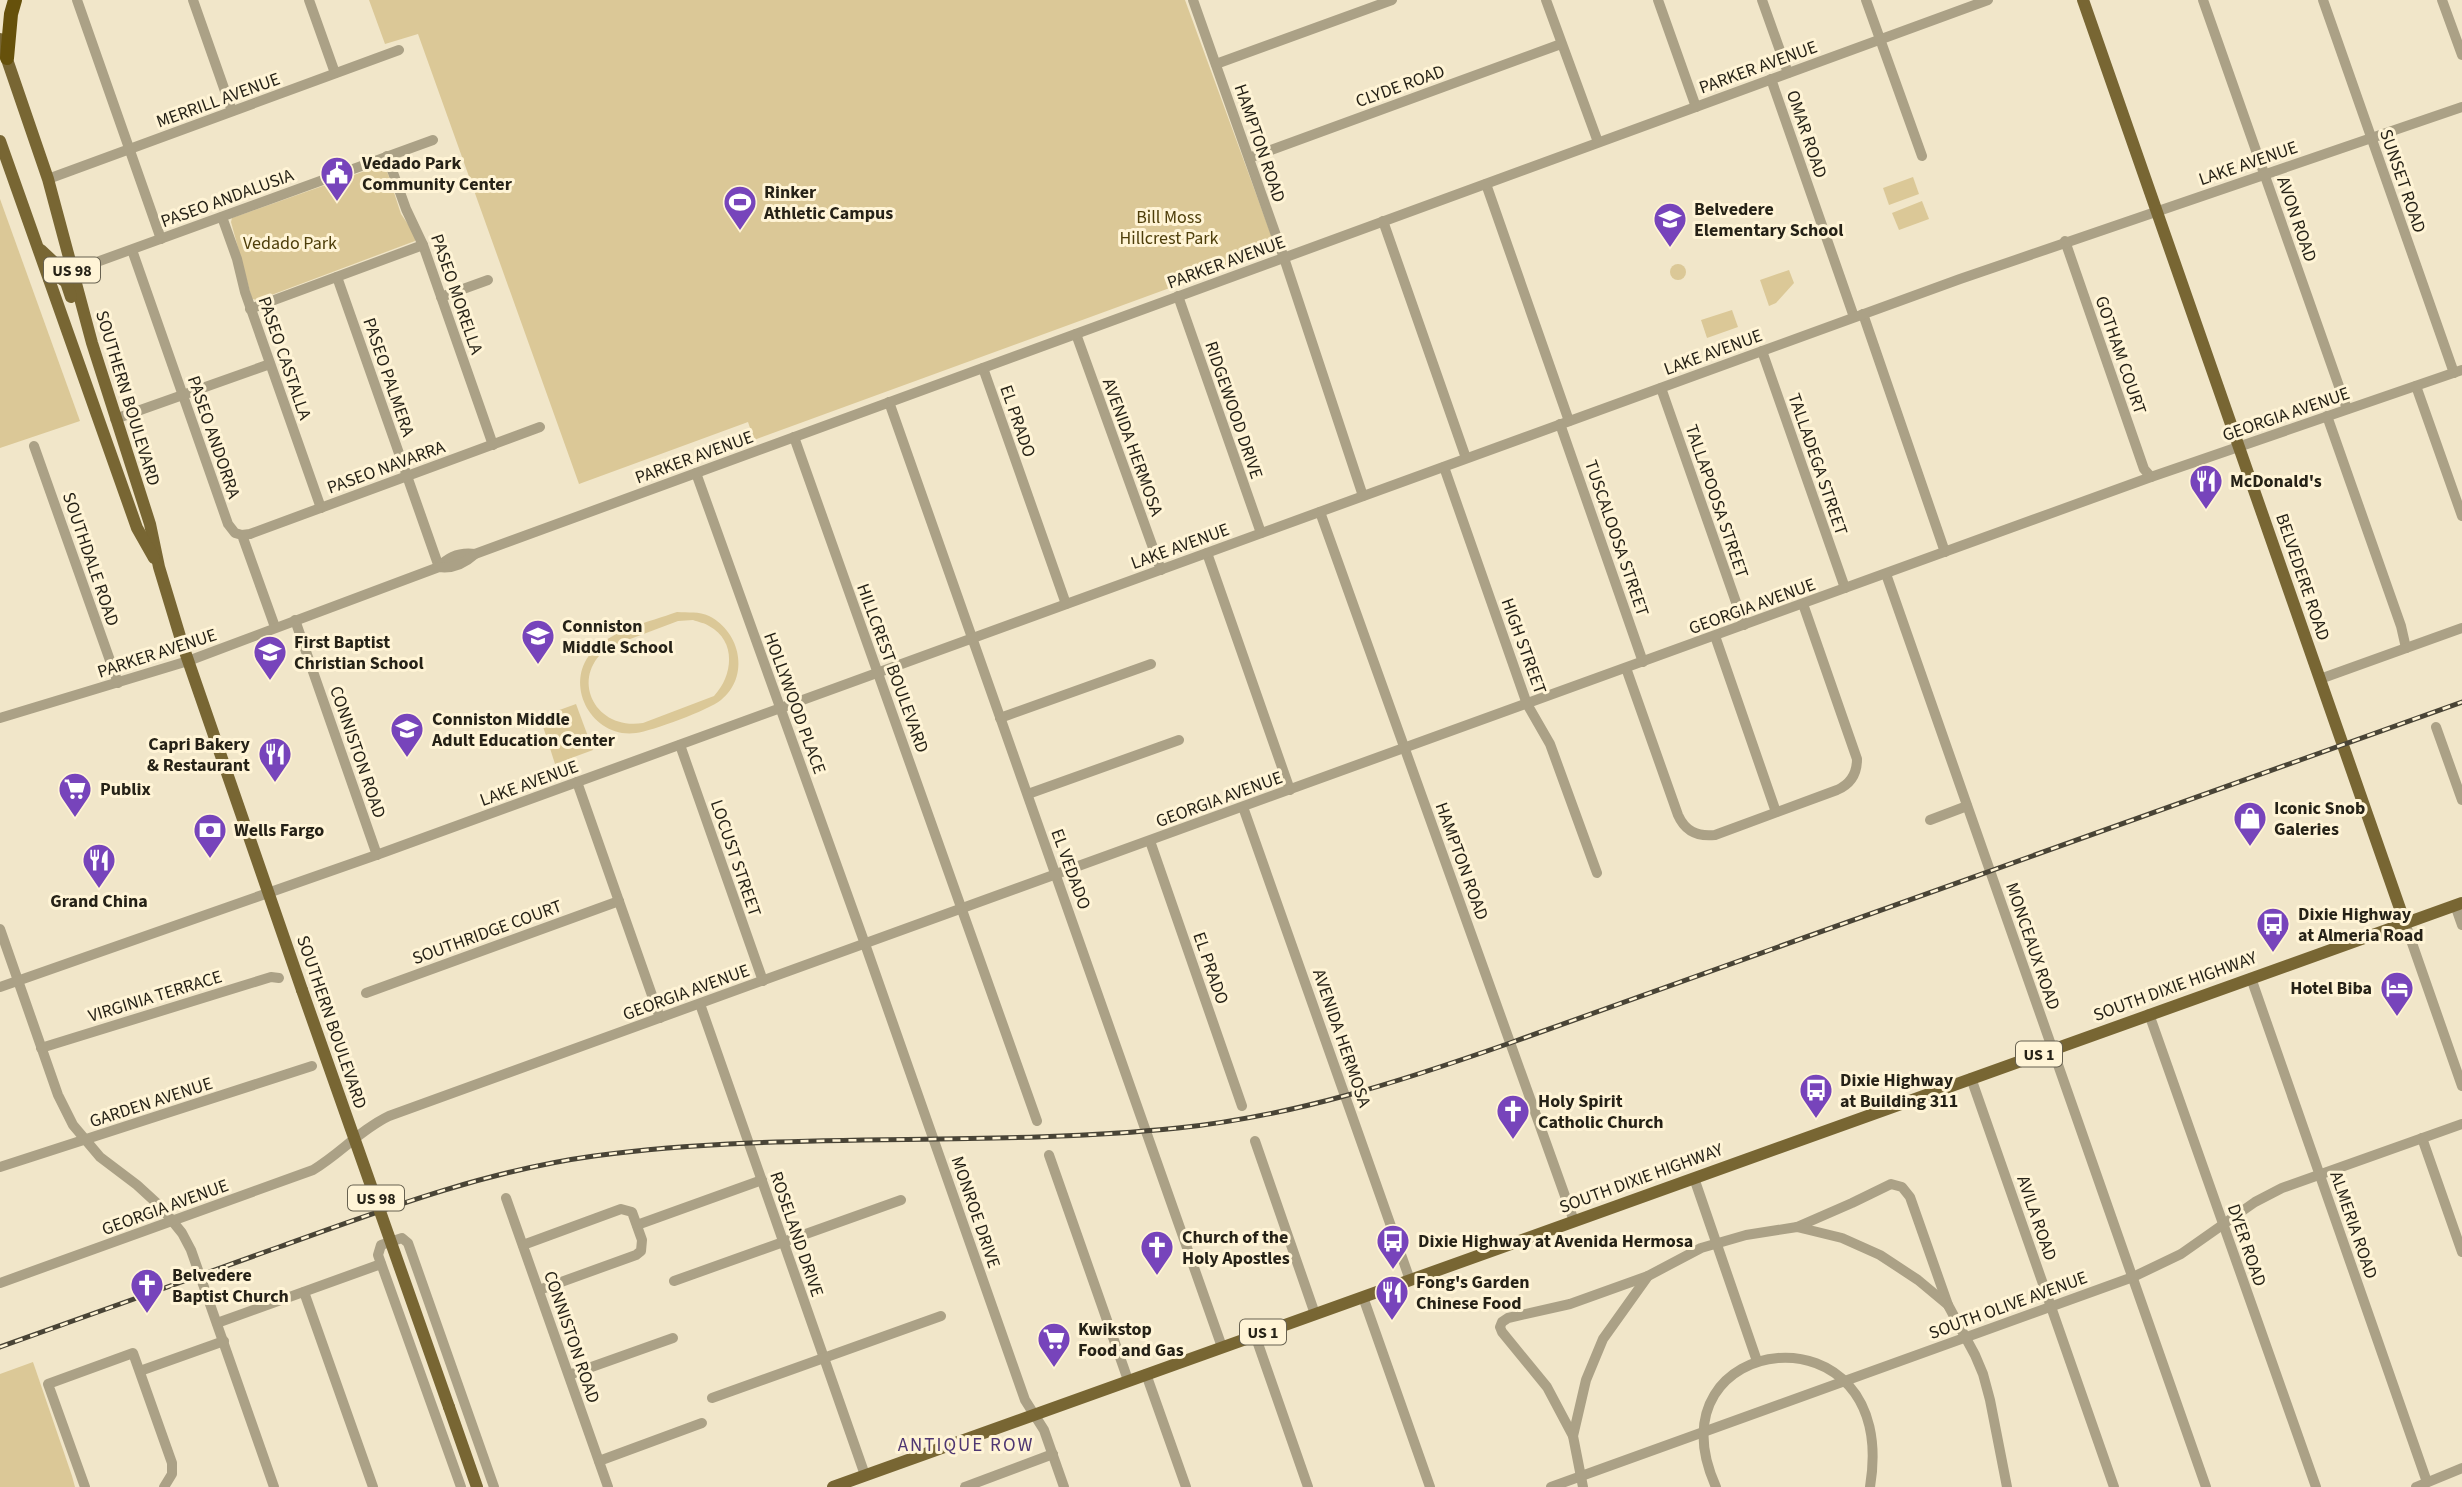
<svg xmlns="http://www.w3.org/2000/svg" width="2462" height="1487" font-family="'Source Sans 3',sans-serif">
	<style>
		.green { fill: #dbc897; fill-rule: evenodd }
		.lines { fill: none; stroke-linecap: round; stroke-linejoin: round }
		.minor { stroke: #aba186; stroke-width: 10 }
		.major { stroke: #786633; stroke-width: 12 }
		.highway { stroke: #66510b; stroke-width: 14 }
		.rail-casing { stroke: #494436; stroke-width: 5 }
		.rail { stroke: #fff4d6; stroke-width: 2.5; stroke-dasharray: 8; stroke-linecap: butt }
		.major-bridge { stroke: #786633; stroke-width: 12 }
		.labels { text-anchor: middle; stroke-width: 6; stroke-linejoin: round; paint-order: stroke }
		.shield { fill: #fff4d6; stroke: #676150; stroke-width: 2 }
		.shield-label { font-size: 16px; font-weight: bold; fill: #262217 }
		.street-label { font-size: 18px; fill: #262217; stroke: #fff4d6 }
		.poi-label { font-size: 18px; font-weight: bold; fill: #262217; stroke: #fff4d6; text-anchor: start }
		.park-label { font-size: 18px; fill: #4e3e0a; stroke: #fff4d6 }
		.neighbourhood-label { font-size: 19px; letter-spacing: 2px; fill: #4e3672; stroke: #fff4d6 }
	</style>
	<rect width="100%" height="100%" fill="#f1e6c9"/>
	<g class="green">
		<path d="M369 0H1185L1274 243 1268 252 754 440 748 422 579 484 418 34 385 44Z"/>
		<path d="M382 165H385L401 214 416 236 415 241 258 300 252 299 231 222 232 218Z"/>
		<path d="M1913 177 1919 194 1889 205 1883 188Z"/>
		<path d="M0 199 80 421 0 448Z"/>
		<path d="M1922 201 1929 219 1899 230 1892 213Z"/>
		<circle cx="1678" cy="272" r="8"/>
		<path d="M1789 270 1794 283 1776 303 1769 306 1760 280Z"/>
		<path d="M1732 310 1738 327 1707 338 1701 320Z"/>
		<path d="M677 612C688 613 699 611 709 616 741 632 750 677 721 700 709 710 652 731 636 733 593 739 563 686 591 653 611 630 649 622 677 612ZM693 620C698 622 705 623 709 626 737 641 733 676 714 696L643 723C594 731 568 676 609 647L678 621Z"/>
		<path d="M576 704 593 750 555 764 540 717Z"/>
		<path d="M33 1362 72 1476 75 1487H0V1374Z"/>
	</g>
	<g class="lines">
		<g class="minor">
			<path d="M77 0 161 239"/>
			<path d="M193 0 232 111"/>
			<path d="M309 0 335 73"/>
			<path d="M1193 0 1284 258 1363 496"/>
			<path d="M1546 0 1598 142"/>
			<path d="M1658 0 1696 107"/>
			<path d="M1762 0 1788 73"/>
			<path d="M1866 0 1922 156"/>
			<path d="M2203 0 2347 409"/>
			<path d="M2323 0 2454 373"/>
			<path d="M2442 0 2462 55"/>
			<path d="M1216 64 1392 0"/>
			<path d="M1771 79 1854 317"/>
			<path d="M387 156 406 209 423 245 493 445"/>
			<path d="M1249 158 1561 44"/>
			<path d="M48 179 399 50"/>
			<path d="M1486 184 1569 421"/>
			<path d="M222 217 237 259 245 292 321 508"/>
			<path d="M1383 221 1466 458"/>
			<path d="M2065 241 2144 469 2151 477"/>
			<path d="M132 250 228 524 235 533 242 535 275 627"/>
			<path d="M72 271 433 140"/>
			<path d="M337 277 439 567"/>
			<path d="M1178 296 1261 533"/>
			<path d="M441 297 488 280"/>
			<path d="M250 309 423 245"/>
			<path d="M1863 314 1945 552"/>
			<path d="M1076 334 1161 570"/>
			<path d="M1762 351 1845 588"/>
			<path d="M983 368 1066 604"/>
			<path d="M2416 386 2462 516"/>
			<path d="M1661 388 1744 625"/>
			<path d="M889 402 1222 1347"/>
			<path d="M2327 416 2401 626 2406 648"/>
			<path d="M115 419 270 364"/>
			<path d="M1560 424 1643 662"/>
			<path d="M794 437 1037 1121"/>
			<path d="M34 446 118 683"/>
			<path d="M1444 467 1527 704 1550 744 1597 873"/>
			<path d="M696 473 865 944 1025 1400 1044 1430 1064 1487"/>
			<path d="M1320 512 1574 1221"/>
			<path d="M242 535 250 534 540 427"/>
			<path d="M1207 553 1290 790"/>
			<path d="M439 567C449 556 460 552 475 554"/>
			<path d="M1886 574 2206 1487"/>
			<path d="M295 620 377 855"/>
			<path d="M1715 636 1776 812"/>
			<path d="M1626 668 1678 815C1685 831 1697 837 1715 835L1837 790C1851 784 1857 773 1857 759L1803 604"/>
			<path d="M2320 679 2462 628"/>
			<path d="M0 718 188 661 439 567C453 569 464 564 475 554L1988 0"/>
			<path d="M1000 718 1151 664"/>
			<path d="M2436 727 2462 800"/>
			<path d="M680 745 763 981"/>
			<path d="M577 782 660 1018"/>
			<path d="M1028 794 1179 740"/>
			<path d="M1243 807 1410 1280"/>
			<path d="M1930 820 1967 806"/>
			<path d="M1150 841 1242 1106"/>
			<path d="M2455 905 2462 925"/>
			<path d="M2405 923 2462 1086"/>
			<path d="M0 929 58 1095 73 1125 100 1157 137 1185 161 1207 182 1233 191 1250 274 1487"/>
			<path d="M2251 978 2427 1482"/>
			<path d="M0 987 382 853 1960 279 2462 107"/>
			<path d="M366 993 619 901"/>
			<path d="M700 1004 865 1475"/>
			<path d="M2149 1014 2316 1487"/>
			<path d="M41 1048 271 977 279 978"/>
			<path d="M1971 1078 2114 1487"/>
			<path d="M2422 1138 2462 1252"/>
			<path d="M1255 1141 1315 1314"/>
			<path d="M1049 1155 1128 1380"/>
			<path d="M0 1167 312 1066"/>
			<path d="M1694 1178 1757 1361"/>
			<path d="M506 1198 608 1487"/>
			<path d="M637 1225 762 1180"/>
			<path d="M1797 1227 1852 1203 1891 1184 1902 1187 1910 1197 1948 1305"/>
			<path d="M523 1245 621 1209 632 1212 642 1240 641 1251 636 1255 539 1290"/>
			<path d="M674 1281 901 1200"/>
			<path d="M0 1283 313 1170C340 1154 360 1130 389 1116L2151 477 2462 370"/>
			<path d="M304 1292 373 1487"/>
			<path d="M1363 1297 1430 1487"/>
			<path d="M217 1323 381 1264"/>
			<path d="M1255 1335 1308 1487"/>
			<path d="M140 1371 224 1341"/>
			<path d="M1146 1374 1186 1487"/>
			<path d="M569 1375 673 1338"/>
			<path d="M712 1398 941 1316"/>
			<path d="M1573 1436 1547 1387 1502 1332 1500 1327 1502 1322 1508 1318 1570 1304 1648 1276"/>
			<path d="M599 1461 702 1423"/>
			<path d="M85 1487 48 1384 133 1353 172 1463V1474L164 1487"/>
			<path d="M461 1487 378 1255 381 1245 402 1238 408 1243 494 1487"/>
			<path d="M965 1487 1053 1454"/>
			<path d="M1551 1487 2133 1277 2181 1254 2255 1202 2282 1188 2462 1124"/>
			<path d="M1583 1487 1573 1436 1586 1380 1603 1339 1648 1276 1701 1248 1746 1235 1797 1227 1842 1238 1880 1255 1918 1280 1948 1305 1975 1355 1983 1374 1990 1400 2007 1487"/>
			<path d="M1716 1487C1645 1331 1901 1299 1870 1487"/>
			<path d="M2416 1487 2462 1468"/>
		</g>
		<g class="major">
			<path d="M2083 0 2405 923"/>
			<path d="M0 39 48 179 92 343 150 524 159 567 182 643 302 990"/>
			<path d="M0 141 137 528 154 558"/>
			<path d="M41 250 60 268 72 271"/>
			<path d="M49 279 59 277 66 282 71 297"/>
			<path d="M449 1407 477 1487"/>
			<path d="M833 1487 2462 903"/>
		</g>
		<path class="highway" d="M7 58 11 14 15 0"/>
		<defs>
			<path id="rail" d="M0 1347C93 1314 186 1280 279 1247 382 1210 485 1171 594 1156 787 1130 984 1148 1178 1128 1294 1116 1402 1081 1510 1043L2462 702"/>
		</defs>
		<use href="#rail" class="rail-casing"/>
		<use href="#rail" class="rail"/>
		<path class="major-bridge" d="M302 990 449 1407"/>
	</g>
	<defs>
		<symbol id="civic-pin" viewBox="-11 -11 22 30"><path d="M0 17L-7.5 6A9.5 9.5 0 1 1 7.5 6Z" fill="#74b" stroke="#fff4d6"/><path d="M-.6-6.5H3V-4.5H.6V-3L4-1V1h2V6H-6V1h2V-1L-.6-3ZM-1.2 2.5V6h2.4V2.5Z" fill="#fff"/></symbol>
		<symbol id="stadium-pin" viewBox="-11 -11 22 30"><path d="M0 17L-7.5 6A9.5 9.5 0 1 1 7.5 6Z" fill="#74b" stroke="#fff4d6"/><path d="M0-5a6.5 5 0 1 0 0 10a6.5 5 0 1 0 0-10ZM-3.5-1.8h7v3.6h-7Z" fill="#fff"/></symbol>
		<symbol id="school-pin" viewBox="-11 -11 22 30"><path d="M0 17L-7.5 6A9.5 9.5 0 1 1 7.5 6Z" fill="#74b" stroke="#fff4d6"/><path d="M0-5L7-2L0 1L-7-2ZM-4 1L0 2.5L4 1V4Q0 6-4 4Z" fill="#fff"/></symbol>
		<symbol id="restaurant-pin" viewBox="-11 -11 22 30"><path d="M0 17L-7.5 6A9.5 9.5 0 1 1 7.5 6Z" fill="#74b" stroke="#fff4d6"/><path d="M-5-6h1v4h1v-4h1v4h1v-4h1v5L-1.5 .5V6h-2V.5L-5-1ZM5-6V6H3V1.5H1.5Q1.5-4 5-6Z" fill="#fff"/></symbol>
		<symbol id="supermarket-pin" viewBox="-11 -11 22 30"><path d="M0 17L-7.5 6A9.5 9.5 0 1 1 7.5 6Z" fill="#74b" stroke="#fff4d6"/><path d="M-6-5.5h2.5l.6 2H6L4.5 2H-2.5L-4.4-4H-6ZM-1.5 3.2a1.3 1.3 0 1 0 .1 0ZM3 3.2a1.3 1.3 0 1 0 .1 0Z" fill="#fff"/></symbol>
		<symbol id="shop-pin" viewBox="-11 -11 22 30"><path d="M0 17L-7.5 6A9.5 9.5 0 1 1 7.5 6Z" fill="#74b" stroke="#fff4d6"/><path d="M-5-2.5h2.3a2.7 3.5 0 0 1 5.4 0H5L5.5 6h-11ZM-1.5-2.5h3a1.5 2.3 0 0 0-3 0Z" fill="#fff"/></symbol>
		<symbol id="bank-pin" viewBox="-11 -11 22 30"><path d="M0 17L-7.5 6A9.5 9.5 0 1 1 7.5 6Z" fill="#74b" stroke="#fff4d6"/><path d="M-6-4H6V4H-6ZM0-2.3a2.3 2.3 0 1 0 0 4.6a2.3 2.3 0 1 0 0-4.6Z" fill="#fff"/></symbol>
		<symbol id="bus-pin" viewBox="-11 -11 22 30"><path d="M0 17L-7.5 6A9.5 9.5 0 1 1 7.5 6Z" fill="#74b" stroke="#fff4d6"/><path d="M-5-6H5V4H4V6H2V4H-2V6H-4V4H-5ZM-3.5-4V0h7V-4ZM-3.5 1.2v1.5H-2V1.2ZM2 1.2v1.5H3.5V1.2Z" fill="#fff"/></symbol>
		<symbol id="hotel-pin" viewBox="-11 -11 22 30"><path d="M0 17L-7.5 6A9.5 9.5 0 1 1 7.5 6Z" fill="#74b" stroke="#fff4d6"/><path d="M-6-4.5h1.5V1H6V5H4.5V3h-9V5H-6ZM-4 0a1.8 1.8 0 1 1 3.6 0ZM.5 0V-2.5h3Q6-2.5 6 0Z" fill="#fff"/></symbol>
		<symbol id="church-pin" viewBox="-11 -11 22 30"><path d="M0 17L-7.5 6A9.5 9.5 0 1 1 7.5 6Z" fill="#74b" stroke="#fff4d6"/><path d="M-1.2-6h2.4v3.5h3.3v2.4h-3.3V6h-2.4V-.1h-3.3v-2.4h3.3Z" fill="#fff"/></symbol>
	</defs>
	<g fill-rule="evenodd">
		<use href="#civic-pin" x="318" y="154" width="38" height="52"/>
		<use href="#stadium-pin" x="721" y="183" width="38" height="52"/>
		<use href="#school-pin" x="1651" y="200" width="38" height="52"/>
		<use href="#restaurant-pin" x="2187" y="462" width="38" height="52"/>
		<use href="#school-pin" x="519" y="617" width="38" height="52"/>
		<use href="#school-pin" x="251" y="633" width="38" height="52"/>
		<use href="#school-pin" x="388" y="710" width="38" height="52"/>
		<use href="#restaurant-pin" x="256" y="735" width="38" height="52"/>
		<use href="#supermarket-pin" x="56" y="770" width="38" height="52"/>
		<use href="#shop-pin" x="2231" y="799" width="38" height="52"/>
		<use href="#bank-pin" x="191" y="811" width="38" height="52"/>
		<use href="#restaurant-pin" x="80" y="841" width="38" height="52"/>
		<use href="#bus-pin" x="2254" y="905" width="38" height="52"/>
		<use href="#hotel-pin" x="2378" y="969" width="38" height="52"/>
		<use href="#bus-pin" x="1797" y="1071" width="38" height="52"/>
		<use href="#church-pin" x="1494" y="1092" width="38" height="52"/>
		<use href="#bus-pin" x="1374" y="1222" width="38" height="52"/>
		<use href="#church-pin" x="1138" y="1228" width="38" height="52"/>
		<use href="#church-pin" x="128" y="1266" width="38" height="52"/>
		<use href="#restaurant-pin" x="1373" y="1273" width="38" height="52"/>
		<use href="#supermarket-pin" x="1035" y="1320" width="38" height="52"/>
	</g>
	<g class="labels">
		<g class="shield">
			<rect x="44" y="257.5" width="56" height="25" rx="5"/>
			<rect x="2016" y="1041.5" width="46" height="25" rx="5"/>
			<rect x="348" y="1185.5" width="56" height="25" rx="5"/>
			<rect x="1240" y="1319.5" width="46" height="25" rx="5"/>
		</g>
		<g class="shield-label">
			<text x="72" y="276">US 98</text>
			<text x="2039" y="1060">US 1</text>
			<text x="376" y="1204">US 98</text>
			<text x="1263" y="1338">US 1</text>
		</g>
		<g class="street-label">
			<text transform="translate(1758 67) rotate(-20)" y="6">PARKER AVENUE</text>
			<text transform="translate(1400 86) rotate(-20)" y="6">CLYDE ROAD</text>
			<text transform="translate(218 100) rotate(-20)" y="6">MERRILL AVENUE</text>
			<text transform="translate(1807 134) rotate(71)" y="6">OMAR ROAD</text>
			<text transform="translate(1260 143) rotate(71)" y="6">HAMPTON ROAD</text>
			<text transform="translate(2248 163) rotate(-19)" y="6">LAKE AVENUE</text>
			<text transform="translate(2403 181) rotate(71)" y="6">SUNSET ROAD</text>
			<text transform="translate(227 198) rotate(-20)" y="6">PASEO ANDALUSIA</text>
			<text transform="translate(2297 219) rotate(71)" y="6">AVON ROAD</text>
			<text transform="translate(1226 262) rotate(-20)" y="6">PARKER AVENUE</text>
			<text transform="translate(457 294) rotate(71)" y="6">PASEO MORELLA</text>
			<text transform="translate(1713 352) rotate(-20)" y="6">LAKE AVENUE</text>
			<text transform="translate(2121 355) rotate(71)" y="6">GOTHAM COURT</text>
			<text transform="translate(285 358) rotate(71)" y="6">PASEO CASTALLA</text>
			<text transform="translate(389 377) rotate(71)" y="6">PASEO PALMERA</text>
			<text transform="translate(128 398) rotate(73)" y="6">SOUTHERN BOULEVARD</text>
			<text transform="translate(1234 410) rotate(71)" y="6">RIDGEWOOD DRIVE</text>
			<text transform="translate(2286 414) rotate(-19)" y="6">GEORGIA AVENUE</text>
			<text transform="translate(1018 421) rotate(71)" y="6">EL PRADO</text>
			<text transform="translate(214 437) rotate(71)" y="6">PASEO ANDORRA</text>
			<text transform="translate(1133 447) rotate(70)" y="6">AVENIDA HERMOSA</text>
			<text transform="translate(694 457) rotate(-20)" y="6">PARKER AVENUE</text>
			<text transform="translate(1818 464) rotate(71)" y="6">TALLADEGA STREET</text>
			<text transform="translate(386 467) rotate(-20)" y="6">PASEO NAVARRA</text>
			<text transform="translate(1717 501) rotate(71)" y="6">TALLAPOOSA STREET</text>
			<text transform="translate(1617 538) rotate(71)" y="6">TUSCALOOSA STREET</text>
			<text transform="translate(1180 546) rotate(-20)" y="6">LAKE AVENUE</text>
			<text transform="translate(91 559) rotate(71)" y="6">SOUTHDALE ROAD</text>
			<text transform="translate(2303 577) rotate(71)" y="6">BELVEDERE ROAD</text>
			<text transform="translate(1752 606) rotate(-20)" y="6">GEORGIA AVENUE</text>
			<text transform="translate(1524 646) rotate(70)" y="6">HIGH STREET</text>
			<text transform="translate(157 653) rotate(-18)" y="6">PARKER AVENUE</text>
			<text transform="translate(893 668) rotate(70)" y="6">HILLCREST BOULEVARD</text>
			<text transform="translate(795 703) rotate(70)" y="6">HOLLYWOOD PLACE</text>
			<text transform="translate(358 752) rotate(71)" y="6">CONNISTON ROAD</text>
			<text transform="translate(529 783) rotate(-20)" y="6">LAKE AVENUE</text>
			<text transform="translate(1219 799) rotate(-20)" y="6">GEORGIA AVENUE</text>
			<text transform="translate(736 858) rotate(71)" y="6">LOCUST STREET</text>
			<text transform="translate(1462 861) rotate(70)" y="6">HAMPTON ROAD</text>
			<text transform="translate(1071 869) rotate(70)" y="6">EL VEDADO</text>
			<text transform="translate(487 932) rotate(-20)" y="6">SOUTHRIDGE COURT</text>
			<text transform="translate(2033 946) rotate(71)" y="6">MONCEAUX ROAD</text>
			<text transform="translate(1211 968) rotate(71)" y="6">EL PRADO</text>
			<text transform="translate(2175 986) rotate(-20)" y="6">SOUTH DIXIE HIGHWAY</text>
			<text transform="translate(686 992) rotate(-20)" y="6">GEORGIA AVENUE</text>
			<text transform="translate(155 996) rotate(-17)" y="6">VIRGINIA TERRACE</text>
			<text transform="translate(332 1022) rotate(71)" y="6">SOUTHERN BOULEVARD</text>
			<text transform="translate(1342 1038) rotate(71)" y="6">AVENIDA HERMOSA</text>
			<text transform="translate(151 1102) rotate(-18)" y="6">GARDEN AVENUE</text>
			<text transform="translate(1641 1178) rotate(-20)" y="6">SOUTH DIXIE HIGHWAY</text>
			<text transform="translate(165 1207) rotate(-20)" y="6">GEORGIA AVENUE</text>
			<text transform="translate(976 1212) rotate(71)" y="6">MONROE DRIVE</text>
			<text transform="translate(2037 1218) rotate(71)" y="6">AVILA ROAD</text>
			<text transform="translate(2354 1225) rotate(71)" y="6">ALMERIA ROAD</text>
			<text transform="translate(797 1234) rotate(71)" y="6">ROSELAND DRIVE</text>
			<text transform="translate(2247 1245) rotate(71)" y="6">DYER ROAD</text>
			<text transform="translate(2008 1305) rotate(-20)" y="6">SOUTH OLIVE AVENUE</text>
			<text transform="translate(572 1337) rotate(71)" y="6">CONNISTON ROAD</text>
		</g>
		<g class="poi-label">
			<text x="362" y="169">Vedado Park<tspan x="362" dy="21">Community Center</tspan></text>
			<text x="764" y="198">Rinker<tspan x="764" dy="21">Athletic Campus</tspan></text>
			<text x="1694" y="215">Belvedere<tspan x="1694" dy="21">Elementary School</tspan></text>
			<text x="2230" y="487">McDonald's</text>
			<text x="562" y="632">Conniston<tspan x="562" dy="21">Middle School</tspan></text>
			<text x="294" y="648">First Baptist<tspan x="294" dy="21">Christian School</tspan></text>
			<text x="432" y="725">Conniston Middle<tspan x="432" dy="21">Adult Education Center</tspan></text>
			<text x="250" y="750" text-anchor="end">Capri Bakery<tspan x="250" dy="21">&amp; Restaurant</tspan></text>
			<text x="100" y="795">Publix</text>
			<text x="2274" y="814">Iconic Snob<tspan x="2274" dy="21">Galeries</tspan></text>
			<text x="234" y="836">Wells Fargo</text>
			<text x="99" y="907" text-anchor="middle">Grand China</text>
			<text x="2298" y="920">Dixie Highway<tspan x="2298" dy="21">at Almeria Road</tspan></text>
			<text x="2372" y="994" text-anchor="end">Hotel Biba</text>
			<text x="1840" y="1086">Dixie Highway<tspan x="1840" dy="21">at Building 311</tspan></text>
			<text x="1538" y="1107">Holy Spirit<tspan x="1538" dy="21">Catholic Church</tspan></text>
			<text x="1182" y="1243">Church of the<tspan x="1182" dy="21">Holy Apostles</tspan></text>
			<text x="1418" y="1247">Dixie Highway at Avenida Hermosa</text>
			<text x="172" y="1281">Belvedere<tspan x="172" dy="21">Baptist Church</tspan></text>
			<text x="1416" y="1288">Fong's Garden<tspan x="1416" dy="21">Chinese Food</tspan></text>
			<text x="1078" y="1335">Kwikstop<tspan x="1078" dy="21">Food and Gas</tspan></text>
		</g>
		<g class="park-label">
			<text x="1169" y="223">Bill Moss<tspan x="1169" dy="21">Hillcrest Park</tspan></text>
			<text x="290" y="249">Vedado Park</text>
		</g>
		<g class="neighbourhood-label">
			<text x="966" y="1451">ANTIQUE ROW</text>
		</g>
	</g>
</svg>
